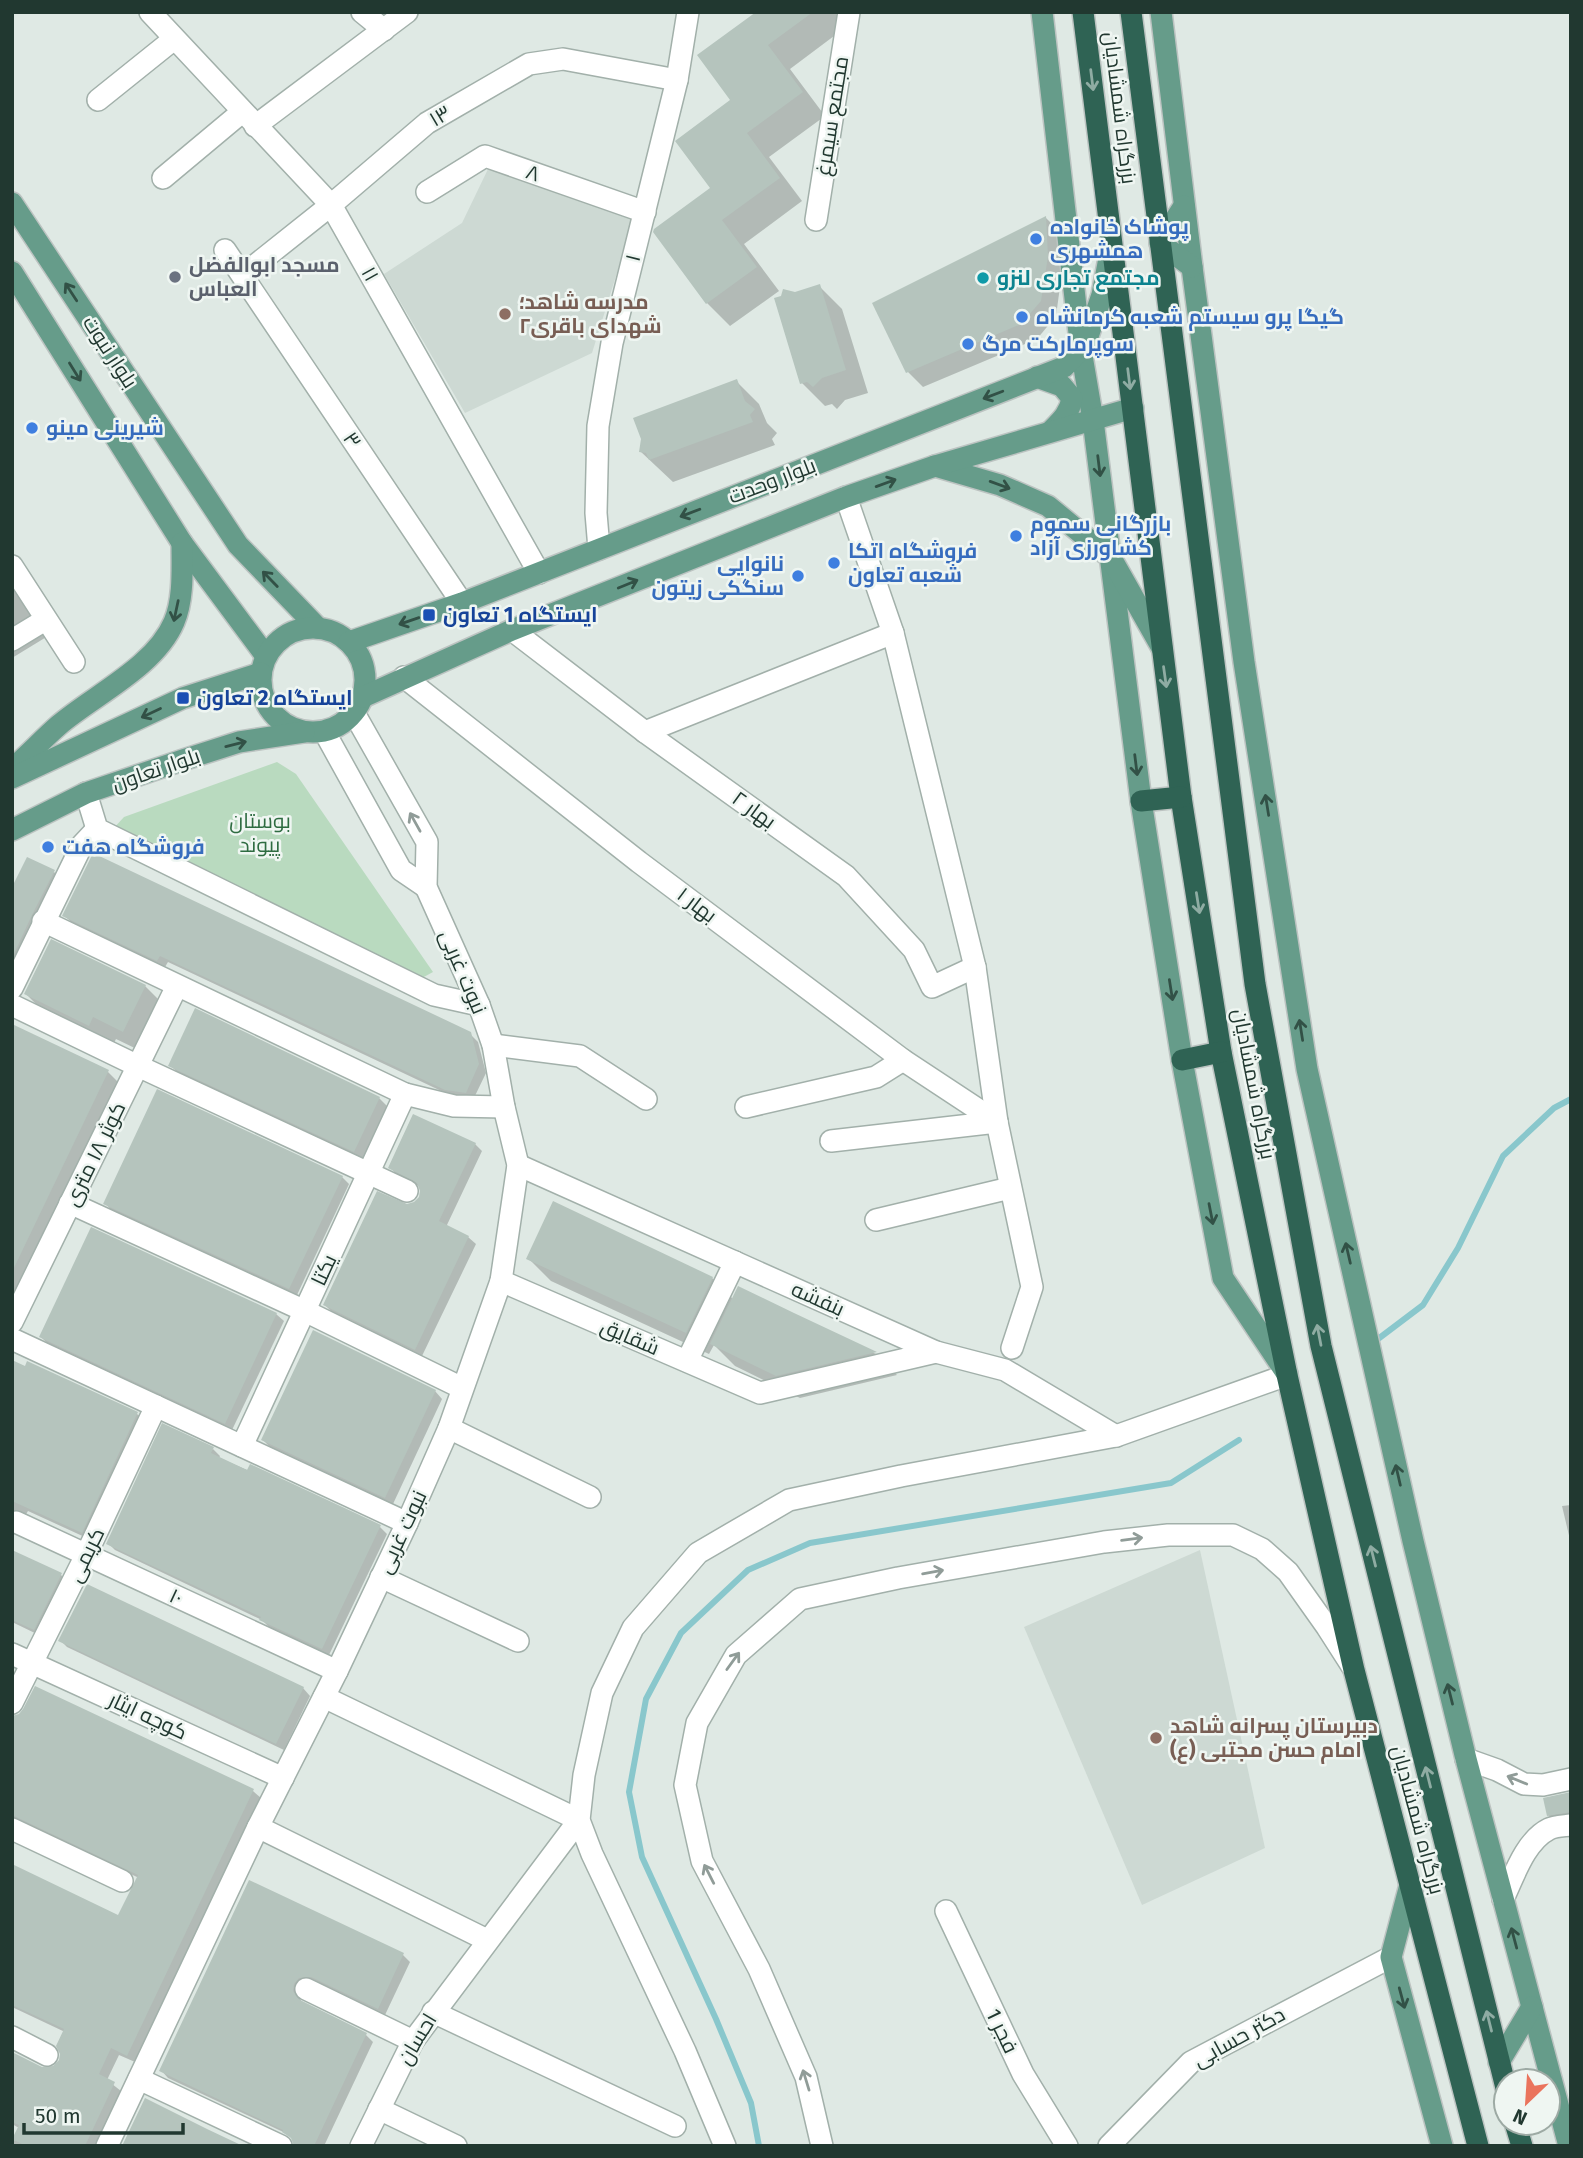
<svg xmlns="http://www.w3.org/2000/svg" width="1583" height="2158" font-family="'Fira Sans',Cairo,sans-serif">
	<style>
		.built { fill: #cdd9d3 }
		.green { fill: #b9dabf }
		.shadow { fill: #0003 }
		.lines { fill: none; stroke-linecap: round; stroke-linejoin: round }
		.stream { stroke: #89c7cc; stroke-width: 6 }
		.building { fill: #b5c4bd }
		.minor-casing { stroke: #a2b0aa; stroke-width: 24 }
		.major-casing { stroke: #bcc3c1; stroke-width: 24 }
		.highway-casing { stroke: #bcc3c1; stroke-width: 24 }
		.minor { stroke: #fff; stroke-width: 21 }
		.major { stroke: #669c8a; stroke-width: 21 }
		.highway { stroke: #2f6354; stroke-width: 21 }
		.oneway { stroke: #8faca3 }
		.oneway2 { stroke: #325146 }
		.oneway3 { stroke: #909c98 }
		.shop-dot { fill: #3f7fe0; stroke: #eff6f2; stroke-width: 2.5 }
		.worship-dot { fill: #6b7280; stroke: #eff6f2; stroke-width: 2.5 }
		.culture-dot { fill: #0f9aa8; stroke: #eff6f2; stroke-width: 2.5 }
		.education-dot { fill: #8d6e63; stroke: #eff6f2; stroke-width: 2.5 }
		.transit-dot { fill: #1a4fb4; stroke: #eff6f2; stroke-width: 2.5 }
		.labels { text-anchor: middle; stroke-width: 5; stroke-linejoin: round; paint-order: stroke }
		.street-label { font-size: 21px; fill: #213830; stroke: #eff6f2 }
		.shop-label { font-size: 21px; font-weight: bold; fill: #366cbe; stroke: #eff6f2; text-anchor: start }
		.worship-label { font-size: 21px; font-weight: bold; fill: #5b616d; stroke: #eff6f2; text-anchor: start }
		.culture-label { font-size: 21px; font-weight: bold; fill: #0d838f; stroke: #eff6f2; text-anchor: start }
		.education-label { font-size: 21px; font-weight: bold; fill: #785e54; stroke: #eff6f2; text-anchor: start }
		.transit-label { font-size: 21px; font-weight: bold; fill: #164399; stroke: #eff6f2; text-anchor: start }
		.park-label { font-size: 21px; fill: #2e6c41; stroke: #eff6f2 }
	</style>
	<rect width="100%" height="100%" fill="#dfe9e4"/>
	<g class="built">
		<path d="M489 167 634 218 592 353 465 413 384 274 462 223Z"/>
		<path d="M1200 1550 1265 1848 1142 1905 1024 1627Z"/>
	</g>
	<path class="green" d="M277 762 296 774 433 972 422 978 113 829 124 817Z"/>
	<g class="shadow">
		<path d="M754 12H835L846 27 790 69 825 116 769 157 802 201 744 244 779 291 730 326 707 303 655 232 712 188 756 15Z"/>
		<path d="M1046 218 1061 233 1062 272 1056 316 1037 339 923 387 908 372 874 304Z"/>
		<path d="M819 286 842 309 868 393 845 400 837 409 832 404 825 406 802 383 783 298Z"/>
		<path d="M736 381 759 404 767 423 777 433 772 439 775 445 673 482 640 451 643 439Z"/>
		<path d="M12 576 48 636 12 658Z"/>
		<path d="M54 872 71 889 48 932 17 1000V1011L12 1021V892Z"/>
		<path d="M64 915 470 1034 478 1042 486 1073 473 1100 454 1097 168 962 165 967 71 922Z"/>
		<path d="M145 986 168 1009 147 1054 116 1039 112 1047 49 1017 26 994Z"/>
		<path d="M12 1026 108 1072 125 1089 12 1324Z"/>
		<path d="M170 1065 379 1098 402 1121 377 1174 193 1088Z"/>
		<path d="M475 1144 482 1151 446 1227 468 1237 476 1244 422 1356 332 1312 325 1305 407 1206 415 1204 420 1198 422 1190 419 1186 397 1175 390 1167Z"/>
		<path d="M342 1177 349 1184 297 1295 112 1211 105 1203Z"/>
		<path d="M528 1258 712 1278 733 1299 739 1289 876 1354 897 1375 800 1398 735 1366 714 1345 709 1354 551 1281Z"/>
		<path d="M276 1314 284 1321 232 1430 48 1344 41 1337Z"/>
		<path d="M28 1363 137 1414 145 1421 89 1539 28 1511 25 1516 12 1522V1366L26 1368Z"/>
		<path d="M435 1391 442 1399 393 1504 270 1447 263 1440Z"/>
		<path d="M213 1449 220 1456 219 1458 380 1527 387 1534 329 1655 269 1627 262 1620 115 1550 108 1543Z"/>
		<path d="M1571 1505V1544L1562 1506Z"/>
		<path d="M12 1552 61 1575 68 1582 41 1636 12 1622Z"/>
		<path d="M60 1640 303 1688 310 1696 284 1750 67 1647Z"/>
		<path d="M36 1688 253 1791 261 1798 135 2062 119 2055 107 2080 121 2091 96 2146H12L19 2128 12 2124V2063L41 2069 54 2068 61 2061 65 2032 12 2007V1867L119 1918 139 1878 12 1817V1718L21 1715Z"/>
		<path d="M1571 1794V1815L1551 1818 1548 1815Z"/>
		<path d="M250 1882 403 1955 410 1962 385 2015 320 1984H307L301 1992 300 1999 303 2004 366 2035 373 2042 324 2146H313L168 2078 161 2070Z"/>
	</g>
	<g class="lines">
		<g class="stream">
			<path d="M1374 1342 1423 1305 1458 1248 1503 1156 1554 1108 1571 1099"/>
			<path d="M759 2146 751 2103 716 2019 642 1857 629 1792 646 1699 681 1633 748 1570 810 1543 1171 1483 1239 1440"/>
		</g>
	</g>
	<g class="building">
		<path d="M756 12H813L768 45 803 92 747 133 780 178 722 220 757 267 706 304 653 232 654 229 710 188 675 141 730 100 697 55Z"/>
		<path d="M1046 216 1048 256 1041 301 1021 324 906 373 872 303Z"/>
		<path d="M820 284 846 370 822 378 813 387 807 382 800 384 774 298 781 296 783 289 795 292Z"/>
		<path d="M737 379 745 401 755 409 750 415 753 422 649 460 646 453 639 452 641 439 633 418Z"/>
		<path d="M93 853 471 1032 479 1064 466 1093 445 1090 160 956 157 961 62 916Z"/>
		<path d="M27 857 55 870 32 915 12 958V887Z"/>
		<path d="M51 939 146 985 123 1032 93 1017 89 1026 24 994Z"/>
		<path d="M195 1008 380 1097 354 1152 168 1066Z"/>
		<path d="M12 1024 109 1070 12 1272Z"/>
		<path d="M157 1089 343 1176 289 1289 103 1204Z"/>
		<path d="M413 1114 476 1143 439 1221 469 1236 415 1350 323 1305 377 1191 407 1204 414 1202 419 1197 420 1191 417 1183 388 1168Z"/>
		<path d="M553 1201 713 1277 686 1333 526 1259Z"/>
		<path d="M91 1227 277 1313 225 1424 39 1337Z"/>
		<path d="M738 1286 794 1313 877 1352 776 1376 710 1344Z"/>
		<path d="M313 1330 436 1390 385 1498 261 1440Z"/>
		<path d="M12 1360 25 1366 27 1361 138 1412 82 1533 12 1501Z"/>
		<path d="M162 1423 214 1447 211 1453 247 1470 250 1464 381 1525 322 1649 259 1620 261 1617 106 1544Z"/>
		<path d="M12 1550 62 1573 34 1630 12 1620Z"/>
		<path d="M87 1584 304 1687 276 1744 58 1641Z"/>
		<path d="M35 1686 254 1789 127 2056 111 2048 99 2074 115 2082 85 2146H26L12 2139 19 2125 12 2122V2052L42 2067 53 2066 59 2060 60 2054 56 2046 64 2029 12 2005V1864L118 1915 138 1875 12 1815V1716L19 1714 23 1709Z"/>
		<path d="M1571 1792V1812L1547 1816 1543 1798Z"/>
		<path d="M249 1880 404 1953 378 2009 311 1977 299 1978 294 1984 293 1991 300 2000 367 2033 314 2146H294L291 2138 282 2132 283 2130 159 2071Z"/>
		<path d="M145 2098 207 2129 243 2146H122Z"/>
	</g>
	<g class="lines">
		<defs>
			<g id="minor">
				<path d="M150 12 331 205 539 573"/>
				<path d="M362 12 384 30"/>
				<path d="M98 100 174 39"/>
				<path d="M255 126 407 12"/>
				<path d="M163 178 242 112"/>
				<path d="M427 192 485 156 645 212"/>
				<path d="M816 220 849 12"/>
				<path d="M225 250 462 603"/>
				<path d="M243 275 331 205 427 123 529 64 563 59 677 80"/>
				<path d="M846 497 893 633 975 967 997 1122 1032 1287 1012 1348"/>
				<path d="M599 549 596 513 598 426 612 343 677 80 688 12"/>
				<path d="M12 566 74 662"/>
				<path d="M512 630 645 732 846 876 914 950 932 987 975 967"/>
				<path d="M12 640 45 620"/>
				<path d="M404 677 639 862 903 1060 997 1122"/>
				<path d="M324 731 401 870 426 887"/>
				<path d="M645 732 893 633"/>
				<path d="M86 793 97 829 434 995 479 1005"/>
				<path d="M43 921 405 1094 454 1106 504 1107"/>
				<path d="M12 988 82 845 97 829"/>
				<path d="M12 1005 138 1066 407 1191"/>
				<path d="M493 1045 580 1056 646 1099"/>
				<path d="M746 1107 876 1077 903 1060"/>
				<path d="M831 1141 997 1122"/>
				<path d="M518 1165 936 1352 1005 1370 1116 1436"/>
				<path d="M70 1203 305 1311 462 1388"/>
				<path d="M876 1220 1010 1188"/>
				<path d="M501 1281 760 1393 936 1352"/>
				<path d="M12 1322 177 986"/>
				<path d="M12 1339 407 1523"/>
				<path d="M687 1361 735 1262"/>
				<path d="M449 1428 590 1497"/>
				<path d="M242 1446 405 1094"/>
				<path d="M16 1522 337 1671"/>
				<path d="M381 1577 518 1641"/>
				<path d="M12 1654 283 1778"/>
				<path d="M324 1697 579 1820 413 2041 361 2146"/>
				<path d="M12 1703 86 1555 156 1406"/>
				<path d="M1466 1759 1497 1770 1524 1784 1543 1785 1571 1779"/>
				<path d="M258 1827 487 1940"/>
				<path d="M12 1829 122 1881"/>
				<path d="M1503 1899C1514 1876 1525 1841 1549 1829 1555 1826 1564 1826 1571 1825"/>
				<path d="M946 1911 1023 2074 1067 2146"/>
				<path d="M306 1989 413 2041"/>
				<path d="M433 2012 675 2126"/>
				<path d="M12 2037 47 2055"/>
				<path d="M139 2079 281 2146"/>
				<path d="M379 2109 456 2146"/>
				<path d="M107 2146 258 1827 337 1671 407 1523 449 1428 501 1281 518 1165 504 1107 493 1045 479 1005 426 887 427 842 354 713"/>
				<path d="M725 2146 685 2051 592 1854 579 1820 584 1775 602 1693 633 1628 698 1553 789 1500 901 1476 1116 1436 1287 1375"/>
				<path d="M822 2146 806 2077 759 1969 702 1861 685 1785 697 1723 736 1655 800 1599 898 1578 1104 1542 1168 1535H1233L1262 1549 1288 1572 1327 1627 1352 1666"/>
				<path d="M1109 2146 1191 2062 1391 1957"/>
			</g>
			<g id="major">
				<path d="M1042 12 1081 350 1093 420 1141 801 1182 1060 1223 1278 1287 1374"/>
				<path d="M1161 12 1192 267 1244 662 1307 1069 1413 1541 1466 1759 1569 2146"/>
				<path d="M12 203 238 545 318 628"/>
				<path d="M1184 206 1160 243 1192 267"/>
				<path d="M12 272 182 543 266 656"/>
				<path d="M1037 377 1062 386 1072 398C1070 413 1061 421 1051 431"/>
				<path d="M935 466 1000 485 1048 506 1111 558 1162 648"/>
				<circle cx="313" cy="680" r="52"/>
				<path d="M349 642 462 603 1064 367 1085 345 1102 295 1110 253"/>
				<path d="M363 697 512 630 846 497 935 466 1133 408"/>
				<path d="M12 769C28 755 43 739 59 725 94 695 155 667 174 622 184 599 182 568 182 543"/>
				<path d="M12 778 183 698 261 673"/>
				<path d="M12 830 86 793 183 760 239 742 304 732"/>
				<path d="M1410 1885 1391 1957 1442 2146"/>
				<path d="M1499 2062 1532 2007"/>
			</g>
			<g id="highway">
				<path d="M1083 12 1181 797 1221 1052 1287 1375 1354 1670 1478 2146"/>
				<path d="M1131 12 1255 984 1321 1346 1506 2088"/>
				<path d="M1141 801 1181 797"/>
				<path d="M1182 1060 1221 1052"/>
				<path d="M1515 2123 1522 2146"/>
			</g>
		</defs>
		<use href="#minor" class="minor-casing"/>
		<use href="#major" class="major-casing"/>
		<use href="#highway" class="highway-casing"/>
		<use href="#minor" class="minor"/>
		<use href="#major" class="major"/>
		<use href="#highway" class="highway"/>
	</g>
	<defs><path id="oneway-shaft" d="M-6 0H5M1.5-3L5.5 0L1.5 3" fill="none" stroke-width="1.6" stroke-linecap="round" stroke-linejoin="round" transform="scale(1.75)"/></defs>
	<g class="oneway">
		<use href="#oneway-shaft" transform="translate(1092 80) rotate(83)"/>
		<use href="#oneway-shaft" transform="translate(1129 379) rotate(83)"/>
		<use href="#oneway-shaft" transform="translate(1165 677) rotate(82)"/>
		<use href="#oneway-shaft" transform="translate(1198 903) rotate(81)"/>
		<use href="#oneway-shaft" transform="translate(1319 1335) rotate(-101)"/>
		<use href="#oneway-shaft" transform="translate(1373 1556) rotate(-104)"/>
		<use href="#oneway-shaft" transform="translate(1428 1777) rotate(-104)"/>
		<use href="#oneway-shaft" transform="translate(1489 2021) rotate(-104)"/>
	</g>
	<g class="oneway2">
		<use href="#oneway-shaft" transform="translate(71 292) rotate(-123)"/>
		<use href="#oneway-shaft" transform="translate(75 372) rotate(58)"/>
		<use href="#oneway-shaft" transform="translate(993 395) rotate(159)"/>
		<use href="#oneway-shaft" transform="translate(1099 466) rotate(83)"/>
		<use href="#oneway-shaft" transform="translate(886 483) rotate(-20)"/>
		<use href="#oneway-shaft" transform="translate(1000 485) rotate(20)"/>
		<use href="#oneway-shaft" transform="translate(690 513) rotate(159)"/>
		<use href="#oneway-shaft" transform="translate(270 579) rotate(-134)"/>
		<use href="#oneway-shaft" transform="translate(628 584) rotate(-22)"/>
		<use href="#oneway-shaft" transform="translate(176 611) rotate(102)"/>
		<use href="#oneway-shaft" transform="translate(409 621) rotate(161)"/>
		<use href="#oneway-shaft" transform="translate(151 713) rotate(155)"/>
		<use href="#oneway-shaft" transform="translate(236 744) rotate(-14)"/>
		<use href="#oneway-shaft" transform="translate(1136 765) rotate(83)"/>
		<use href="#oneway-shaft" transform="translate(1267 805) rotate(-99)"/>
		<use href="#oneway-shaft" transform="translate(1171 990) rotate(81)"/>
		<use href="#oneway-shaft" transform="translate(1301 1030) rotate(-99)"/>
		<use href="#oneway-shaft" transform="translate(1211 1214) rotate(79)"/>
		<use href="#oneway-shaft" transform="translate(1348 1253) rotate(-103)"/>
		<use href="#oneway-shaft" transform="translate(1398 1475) rotate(-103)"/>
		<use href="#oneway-shaft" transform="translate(1450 1694) rotate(-104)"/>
		<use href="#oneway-shaft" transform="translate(1514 1938) rotate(-105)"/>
		<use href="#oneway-shaft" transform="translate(1402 1998) rotate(75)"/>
	</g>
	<g class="oneway3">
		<use href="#oneway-shaft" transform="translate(415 822) rotate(-119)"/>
		<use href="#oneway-shaft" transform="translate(1132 1539) rotate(-7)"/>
		<use href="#oneway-shaft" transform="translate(933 1572) rotate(-10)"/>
		<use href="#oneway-shaft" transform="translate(733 1661) rotate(-54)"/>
		<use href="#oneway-shaft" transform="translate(1517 1780) rotate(-158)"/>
		<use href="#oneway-shaft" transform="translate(709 1874) rotate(-117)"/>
		<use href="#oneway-shaft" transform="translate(806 2080) rotate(-107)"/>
	</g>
	<g class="shop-dot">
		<circle cx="1036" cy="239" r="7"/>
		<circle cx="1022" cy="317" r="7"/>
		<circle cx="968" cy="344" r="7"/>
		<circle cx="32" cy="428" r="7"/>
		<circle cx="1016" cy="536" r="7"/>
		<circle cx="834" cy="563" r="7"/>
		<circle cx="798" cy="576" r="7"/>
		<circle cx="48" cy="847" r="7"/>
	</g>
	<circle class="worship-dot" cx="175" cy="277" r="7"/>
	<circle class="culture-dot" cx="983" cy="278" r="7"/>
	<g class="education-dot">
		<circle cx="505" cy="314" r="7"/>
		<circle cx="1156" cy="1738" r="7"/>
	</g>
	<g class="transit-dot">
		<rect x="422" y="608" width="14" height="14" rx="3.5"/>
		<rect x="176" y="691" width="14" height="14" rx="3.5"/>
	</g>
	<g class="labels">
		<g class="street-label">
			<text transform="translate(1120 108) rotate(83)" y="7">بزرگراه شمشادیان</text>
			<text transform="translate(440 116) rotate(-31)" y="7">۱۳</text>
			<text transform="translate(832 116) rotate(-81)" y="7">مجتمع سیمرغ</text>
			<text transform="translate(533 173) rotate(19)" y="7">۸</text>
			<text transform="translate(633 258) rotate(-76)" y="7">۱</text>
			<text transform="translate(370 274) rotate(61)" y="7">۱۱</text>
			<text transform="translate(110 352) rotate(57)" y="7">بلوار نبوت</text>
			<text transform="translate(352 440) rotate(56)" y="7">۳</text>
			<text transform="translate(772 481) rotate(-21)" y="7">بلوار وحدت</text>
			<text transform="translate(156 770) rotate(-19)" y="7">بلوار تعاون</text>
			<text transform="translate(754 810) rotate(36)" y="7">بهار ۲</text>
			<text transform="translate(697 905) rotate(37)" y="7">بهار ۱</text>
			<text transform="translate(463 972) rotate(67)" y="7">نبوت غربی</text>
			<text transform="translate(1254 1084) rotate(79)" y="7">بزرگراه شمشادیان</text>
			<text transform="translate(95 1154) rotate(-64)" y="7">کوثر ۱۸ متری</text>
			<text transform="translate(324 1270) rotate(-65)" y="7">یکتا</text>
			<text transform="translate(818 1299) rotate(24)" y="7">بنفشه</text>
			<text transform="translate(630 1337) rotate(23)" y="7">شقایق</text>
			<text transform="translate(402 1532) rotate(-65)" y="7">نبوت غربی</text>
			<text transform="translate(86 1555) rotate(-64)" y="7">کریمی</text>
			<text transform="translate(176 1597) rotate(25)" y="7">۱۰</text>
			<text transform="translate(148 1716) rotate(25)" y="7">کوچه ایثار</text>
			<text transform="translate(1418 1820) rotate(75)" y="7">بزرگراه شمشادیان</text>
			<text transform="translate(1002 2031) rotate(64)" y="7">فجر 1</text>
			<text transform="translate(1239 2037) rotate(-29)" y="7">دکتر حسابی</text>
			<text transform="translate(417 2039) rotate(-59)" y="7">احسان</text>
		</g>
		<g class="shop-label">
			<text x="1050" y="234">پوشاک خانواده<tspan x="1050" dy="24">همشهری</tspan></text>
			<text x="1036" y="324">گیگا پرو سیستم شعبه کرمانشاه</text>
			<text x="982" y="351">سوپرمارکت مرگ</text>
			<text x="46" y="435">شیرینی مینو</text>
			<text x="1030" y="531">بازرگانی سموم<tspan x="1030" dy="24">کشاورزی آزاد</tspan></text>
			<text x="848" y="558">فروشگاه اتکا<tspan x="848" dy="24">شعبه تعاون</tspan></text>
			<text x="784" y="571" text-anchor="end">نانوایی<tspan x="784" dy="24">سنگکی زیتون</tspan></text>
			<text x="62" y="854">فروشگاه هفت</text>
		</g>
		<g class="worship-label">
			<text x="189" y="272">مسجد ابوالفضل<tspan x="189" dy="24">العباس</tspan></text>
		</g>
		<g class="culture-label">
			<text x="997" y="285">مجتمع تجاری لنزو</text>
		</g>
		<g class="education-label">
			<text x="519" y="309">مدرسه شاهد؛<tspan x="519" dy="24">شهدای باقری۲</tspan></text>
			<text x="1170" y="1733">دبیرستان پسرانه شاهد<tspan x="1170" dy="24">امام حسن مجتبی (ع)</tspan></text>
		</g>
		<g class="transit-label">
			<text x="443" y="622">ایستگاه 1 تعاون</text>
			<text x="197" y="705">ایستگاه 2 تعاون</text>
		</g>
		<g class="park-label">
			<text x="260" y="828">بوستان<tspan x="260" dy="24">پیوند</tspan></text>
		</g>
	</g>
	<rect width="1583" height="2158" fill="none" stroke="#213830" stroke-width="28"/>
	<g transform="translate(1527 2102) rotate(205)"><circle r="33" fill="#eff6f2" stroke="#9daaa4" stroke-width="2"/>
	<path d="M0-5L12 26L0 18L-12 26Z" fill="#ea745d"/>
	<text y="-10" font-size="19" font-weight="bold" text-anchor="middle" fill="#213830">N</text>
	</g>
	<path d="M24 2123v10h159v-10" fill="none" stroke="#213830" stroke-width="3.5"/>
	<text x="35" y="2123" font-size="21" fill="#213830" stroke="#eff6f2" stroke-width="5" paint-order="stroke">50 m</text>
</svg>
